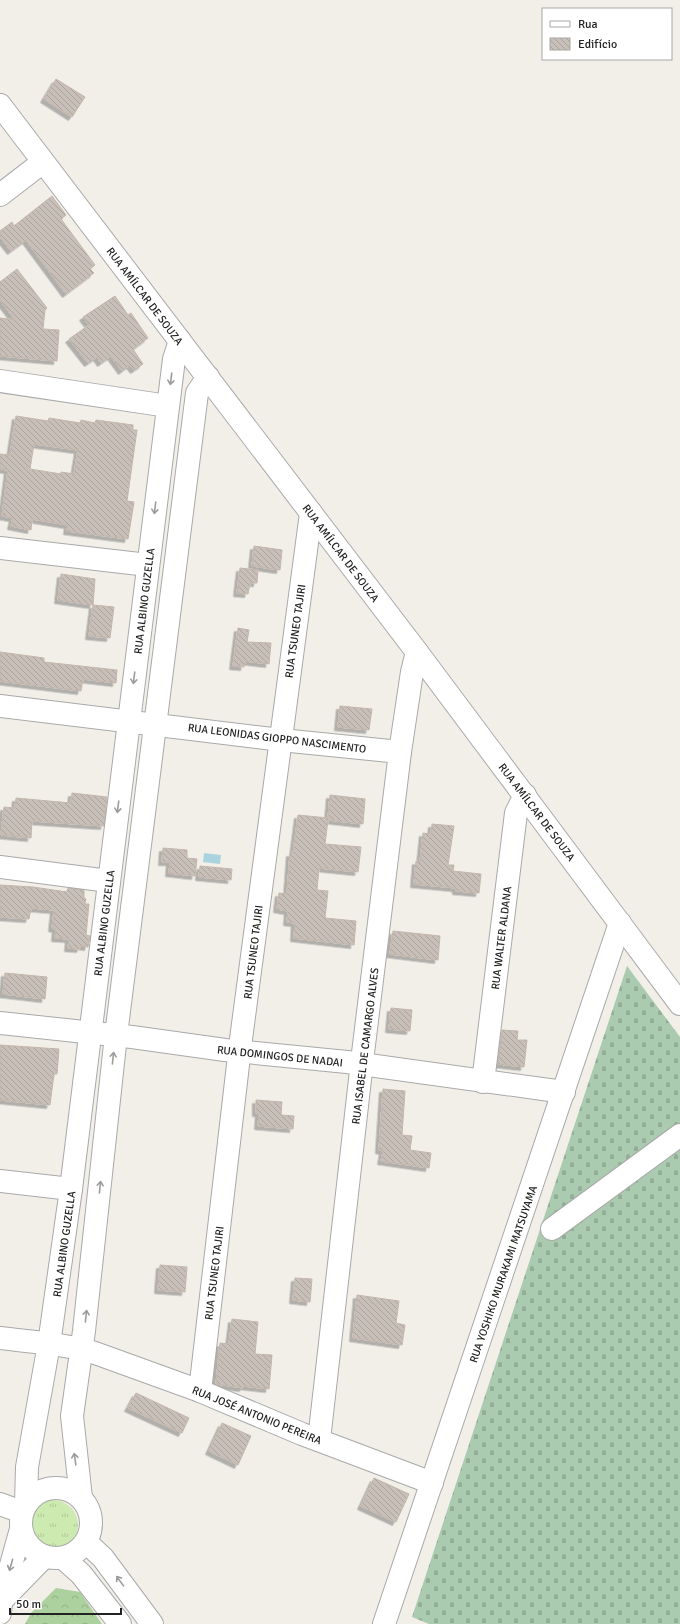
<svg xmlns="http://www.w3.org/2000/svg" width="680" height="1624" font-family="Signika,sans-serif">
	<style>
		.grass { fill: url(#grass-tufts) }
		.forest { fill: url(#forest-crowns) }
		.cemetery { fill: url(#cemetery-stones) }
		.water { fill: #aad3df }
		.building { fill: url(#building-back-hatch); stroke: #c4b6ab; fill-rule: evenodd; filter: url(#shadow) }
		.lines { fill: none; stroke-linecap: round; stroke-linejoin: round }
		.minor-casing { stroke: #a9a9a9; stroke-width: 24 }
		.minor { stroke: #fff; stroke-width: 22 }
		.oneway { stroke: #9c9c9c }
		.labels { text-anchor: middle; stroke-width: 3.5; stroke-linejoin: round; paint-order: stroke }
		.street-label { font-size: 11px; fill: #222; stroke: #fff }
	</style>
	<defs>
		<pattern id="grass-tufts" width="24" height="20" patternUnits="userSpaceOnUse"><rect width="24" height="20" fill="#cdebb0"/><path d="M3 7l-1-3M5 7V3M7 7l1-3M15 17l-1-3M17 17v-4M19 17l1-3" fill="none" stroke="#b0c997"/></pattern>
		<pattern id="forest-crowns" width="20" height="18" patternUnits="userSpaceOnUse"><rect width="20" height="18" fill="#add19e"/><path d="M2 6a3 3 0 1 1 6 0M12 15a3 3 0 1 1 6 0" fill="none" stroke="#95b388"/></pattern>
		<pattern id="cemetery-stones" width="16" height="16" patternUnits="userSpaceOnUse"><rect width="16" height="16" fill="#aacbaf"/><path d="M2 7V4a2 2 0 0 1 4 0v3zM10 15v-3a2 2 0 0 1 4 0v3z" fill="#92ae96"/></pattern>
		<pattern id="building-back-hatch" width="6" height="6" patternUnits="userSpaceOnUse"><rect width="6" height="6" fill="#c7bfb8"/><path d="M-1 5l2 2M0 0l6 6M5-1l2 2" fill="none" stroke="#aba49e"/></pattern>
		<filter id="shadow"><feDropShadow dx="-3.5" dy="3.5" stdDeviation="0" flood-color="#0004"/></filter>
	</defs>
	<rect width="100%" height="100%" fill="#f2efe9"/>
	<circle class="grass" cx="53" cy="1525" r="25"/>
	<path class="forest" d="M56 1588 80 1592 102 1624H25L31 1613Z"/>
	<path class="cemetery" d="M627 966 680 1037V1624H429L412 1617Z"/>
	<path class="water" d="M204 853 221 855 220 864 203 862Z"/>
	<g class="building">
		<path d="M56 79 85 97 72 117 44 99Z"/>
		<path d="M52 196 66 215 61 219 95 265 90 269 94 273 66 294 26 240 11 251 0 237V231L12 222 14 226Z"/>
		<path d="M17 269 47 308 45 310 43 329 59 330 57 361 0 356V318L15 320 0 300V282Z"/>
		<path d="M115 296 128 315 131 313 148 338 133 349 143 364 134 370 130 365 122 371 111 356 101 363 97 357 88 363 69 339 89 325 83 317Z"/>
		<path d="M16 416 48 421 49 418 80 423 81 420 95 423 96 420 133 425V430H137L127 501 134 502 128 539 67 531 68 525 32 519 31 530 11 526 13 518 2 516 8 470 0 469V454L10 455ZM34 444 78 450 74 474 61 472V474L30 469Z"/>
		<path d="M254 546 282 550 280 570 252 566Z"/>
		<path d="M240 568 258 570 257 583H250L248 594 237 593Z"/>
		<path d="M61 574 95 579 93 605 58 600Z"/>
		<path d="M93 605 114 607 110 638 89 636Z"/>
		<path d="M238 628 249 630 247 642 271 643 269 664 245 661 244 667 233 666Z"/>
		<path d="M0 652 44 658V662L117 670 116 683 83 679 81 691 0 681Z"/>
		<path d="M340 706 372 709 369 730 338 727Z"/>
		<path d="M72 793 107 797 104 826 32 821 31 838 1 835 4 807 15 808 16 798 71 803Z"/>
		<path d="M330 795 365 799 363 824 328 820 325 844 361 847 358 872 319 868 317 890 328 891 325 918 356 921 354 945 294 938 295 923 287 922 288 911 277 909 279 893 287 894 290 853 293 854 298 815 328 818Z"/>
		<path d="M432 824 454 826 448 865H454L453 871 481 874 479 893 456 891V888L414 884 416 861 420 862 423 833 431 834Z"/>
		<path d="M163 848 187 850V858L197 859 195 876 169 873 170 862H162Z"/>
		<path d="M200 866 232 869 231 880 199 877Z"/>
		<path d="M0 885 33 887 67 892 68 888 84 890V898L86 899 85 904H89L86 935 90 936 88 947 81 946 80 949 68 948 69 939 55 938 56 929 52 928 54 910 31 908 29 919 0 917Z"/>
		<path d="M393 931 440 936 438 960 390 954Z"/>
		<path d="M5 973 47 977 45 999 3 994Z"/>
		<path d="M391 1008 412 1010 410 1031 389 1029Z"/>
		<path d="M502 1030 518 1031 517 1040H527L524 1067 498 1064Z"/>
		<path d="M0 1045 59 1049 57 1074H54L50 1105 0 1100Z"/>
		<path d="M383 1089 405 1091 402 1135 412 1136 410 1150 431 1153 429 1168 381 1161 383 1151 379 1150Z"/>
		<path d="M256 1100 282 1102 281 1115 294 1116 293 1129 258 1126 259 1113H256Z"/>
		<path d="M160 1265 187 1267 185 1292 158 1290Z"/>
		<path d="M295 1278 312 1279 310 1302 293 1300Z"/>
		<path d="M357 1295 399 1301 396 1323 405 1325 402 1345 353 1338Z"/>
		<path d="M232 1319 258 1322 255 1354 272 1355 269 1389 243 1386V1388L216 1384 220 1343 229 1344Z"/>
		<path d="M136 1393 189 1418 182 1433 128 1408Z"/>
		<path d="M222 1423 251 1436 238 1465 209 1451Z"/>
		<path d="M374 1478 409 1494 396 1522 361 1506Z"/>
	</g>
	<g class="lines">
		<defs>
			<g id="minor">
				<path d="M0 105 417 652 680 1004"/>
				<path d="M0 195 43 162"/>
				<path d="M0 381 168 406"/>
				<path d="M0 548 148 565"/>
				<path d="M0 706 281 740 400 752"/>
				<path d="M0 867 109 881"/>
				<path d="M0 1023 132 1037 225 1050 347 1062 564 1092"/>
				<path d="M483 1082 516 813 525 795"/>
				<path d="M0 1181 71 1189"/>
				<path d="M552 1229 680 1135"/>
				<path d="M0 1338C32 1342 65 1344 95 1353L200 1391 302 1434 432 1483"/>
				<path d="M200 1391 241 1039 311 513"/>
				<path d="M319 1440 363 1053 400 752 412 672 417 652"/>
				<circle cx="56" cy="1523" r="35"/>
				<path d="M81 1498 72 1416 84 1331 116 1035 197 393 208 377"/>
				<path d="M0 1504 22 1512"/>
				<path d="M26 1504 27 1467 49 1344 71 1189 174 359 180 341"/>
				<path d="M86 1542 103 1558 152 1624"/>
				<path d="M63 1558 81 1574 120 1624"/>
				<path d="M3 1599 44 1557"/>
				<path d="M0 1613 1 1601 21 1529"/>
				<path d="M384 1624 620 923"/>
			</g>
		</defs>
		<use href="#minor" class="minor-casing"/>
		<use href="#minor" class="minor"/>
	</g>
	<defs><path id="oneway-shaft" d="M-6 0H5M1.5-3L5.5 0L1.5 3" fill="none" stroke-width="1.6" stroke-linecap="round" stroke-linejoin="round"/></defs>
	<g class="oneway">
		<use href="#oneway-shaft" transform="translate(171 379) rotate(97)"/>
		<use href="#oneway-shaft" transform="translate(155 508) rotate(97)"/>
		<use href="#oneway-shaft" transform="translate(134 678) rotate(97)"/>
		<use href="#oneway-shaft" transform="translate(118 807) rotate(97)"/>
		<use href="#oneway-shaft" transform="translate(113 1058) rotate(-84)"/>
		<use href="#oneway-shaft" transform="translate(100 1187) rotate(-84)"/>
		<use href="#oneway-shaft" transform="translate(86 1316) rotate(-84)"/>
		<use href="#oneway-shaft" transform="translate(75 1459) rotate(-98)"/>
		<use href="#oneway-shaft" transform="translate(11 1565) rotate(106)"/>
		<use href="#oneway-shaft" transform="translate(120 1581) rotate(-126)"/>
	</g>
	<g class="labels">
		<g class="street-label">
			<text transform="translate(145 296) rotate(53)" y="4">RUA AMÍLCAR DE SOUZA</text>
			<text transform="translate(341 553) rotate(53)" y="4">RUA AMÍLCAR DE SOUZA</text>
			<text transform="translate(144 601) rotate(-83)" y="4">RUA ALBINO GUZELLA</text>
			<text transform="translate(295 631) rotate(-82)" y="4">RUA TSUNEO TAJIRI</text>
			<text transform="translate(277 738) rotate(7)" y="4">RUA LEONIDAS GIOPPO NASCIMENTO</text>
			<text transform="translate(537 812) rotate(53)" y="4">RUA AMÍLCAR DE SOUZA</text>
			<text transform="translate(104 923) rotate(-83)" y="4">RUA ALBINO GUZELLA</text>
			<text transform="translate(501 938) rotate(-83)" y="4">RUA WALTER ALDANA</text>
			<text transform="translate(253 952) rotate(-83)" y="4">RUA TSUNEO TAJIRI</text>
			<text transform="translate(365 1046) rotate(-83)" y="4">RUA ISABEL DE CAMARGO ALVES</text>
			<text transform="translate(280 1056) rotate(6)" y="4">RUA DOMINGOS DE NADAI</text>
			<text transform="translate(64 1244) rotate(-82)" y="4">RUA ALBINO GUZELLA</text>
			<text transform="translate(214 1273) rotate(-83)" y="4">RUA TSUNEO TAJIRI</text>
			<text transform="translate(503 1274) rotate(-71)" y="4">RUA YOSHIKO MURAKAMI MATSUYAMA</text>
			<text transform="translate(257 1415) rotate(22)" y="4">RUA JOSÉ ANTONIO PEREIRA</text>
		</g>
	</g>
	<rect x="542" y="8" width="130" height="52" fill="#ffffff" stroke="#a7a7a7"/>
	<rect x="550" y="21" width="20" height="6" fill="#ffffff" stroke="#a7a7a7"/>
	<text x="578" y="28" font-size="12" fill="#222222">Rua</text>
	<rect x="550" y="38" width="20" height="12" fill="url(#building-back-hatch)" stroke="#a7a7a7"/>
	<text x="578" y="48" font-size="12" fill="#222222">Edifício</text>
	<path d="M10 1608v6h111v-6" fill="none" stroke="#222222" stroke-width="2"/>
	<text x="16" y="1608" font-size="12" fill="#222222" stroke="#ffffff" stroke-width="3" paint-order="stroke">50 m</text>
</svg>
